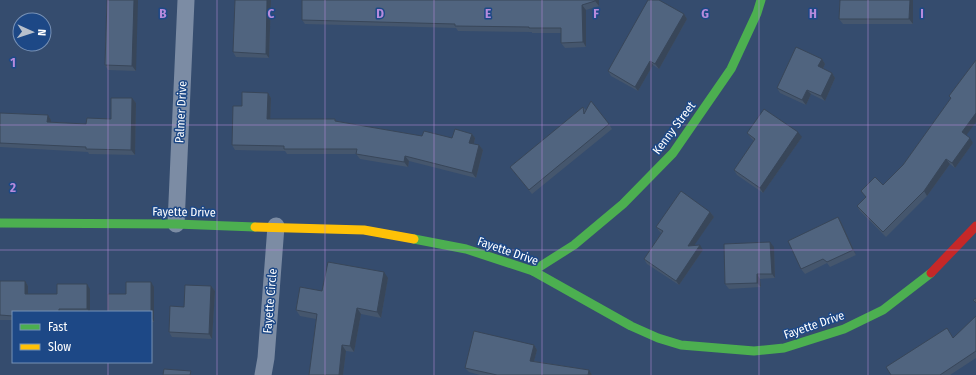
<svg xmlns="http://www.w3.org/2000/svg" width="976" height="375" font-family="'Fira Sans Condensed',sans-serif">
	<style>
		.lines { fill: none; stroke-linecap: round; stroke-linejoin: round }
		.street { stroke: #7c8ca4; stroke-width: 17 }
		.fast { stroke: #4caf50; stroke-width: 9 }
		.slow { stroke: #ffc107; stroke-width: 9 }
		.jam { stroke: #c62828; stroke-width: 9 }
		.wall { fill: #45566d }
		.shaded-wall { fill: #384659 }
		.building { fill: #50647f; stroke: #384659 }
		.grid { fill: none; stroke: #b68bdc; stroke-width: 1; stroke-opacity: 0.55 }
		.labels { text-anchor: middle; stroke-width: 3; stroke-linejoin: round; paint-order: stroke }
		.street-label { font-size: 12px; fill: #fff; stroke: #1d4886 }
		.grid-label { font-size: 13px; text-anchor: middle; font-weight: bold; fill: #b68bdc; stroke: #1d4886; stroke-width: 3; stroke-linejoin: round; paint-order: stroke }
	</style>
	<rect width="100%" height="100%" fill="#354c6e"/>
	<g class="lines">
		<g class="street">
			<path d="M176 224 186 0"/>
			<path d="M263 375 266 358 276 226"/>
		</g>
		<g class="fast">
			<path d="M0 223 176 224 255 227"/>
			<path d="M414 239 466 249 533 271 631 326 658 338 681 345 754 351 784 348 844 329 883 310 931 273"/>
			<path d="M533 271 574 245 623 204 673 153 731 69 757 13 761 0"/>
		</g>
		<path class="slow" d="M255 227 364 230 414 239"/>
		<path class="jam" d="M931 273 976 226"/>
	</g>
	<g class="wall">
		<path d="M107 0 136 71 108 70 105 65Z"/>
		<path d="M235 0H271L269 58 236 57 233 52Z"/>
		<path d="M599 0V6L586 10V47L565 48 561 43V33H532V32L458 31 456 28 305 24 302 20Z"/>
		<path d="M840 0H913V24H843L839 19Z"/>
		<path d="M684 14 687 19 659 69 653 65 638 91 611 76 608 71Z"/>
		<path d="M822 59 825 64 823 69 832 73 835 78 825 101 811 94 806 105 780 93 777 88Z"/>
		<path d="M976 60V122L966 135 973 143 955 168 950 164 927 196 886 237 860 211 857 206 866 197 861 191 883 185 903 165 951 98 949 96Z"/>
		<path d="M268 93 271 98 270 119H335L336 121 422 136 452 138 472 134 475 138 474 144 479 145 483 150 476 178 409 161 408 167 360 159 356 154H287L285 151 235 150 232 145 242 106Z"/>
		<path d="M132 98 136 103 135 155 89 154 88 152 0 147V113L48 115 51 120V122L86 124 111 119Z"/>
		<path d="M583 107 586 110 609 124 612 129 532 194 510 167Z"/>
		<path d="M747 133 802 137 763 193 737 175 734 170 754 141 751 138Z"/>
		<path d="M710 212 714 217 694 245 703 250 679 285 647 264 644 259 661 233 660 232 656 227Z"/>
		<path d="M838 217 841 222 856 255 830 267 827 263 805 274 801 269Z"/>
		<path d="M774 247 775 278 760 279 761 287 729 289 725 284Z"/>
		<path d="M388 278 381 318 361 314 354 352 346 351 343 375H309L316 319 300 316 296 310 322 291Z"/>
		<path d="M25 281 28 286V294H57L90 289V312H13V320H0V292Z"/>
		<path d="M211 286 215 291 212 339 172 337 169 332Z"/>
		<path d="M154 287V322H151V312H108L126 294Z"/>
		<path d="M976 316V358L950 375H891L954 338Z"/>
		<path d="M534 345 537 350 534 361 589 370 592 375H480L469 372 465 368Z"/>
	</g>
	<g class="shaded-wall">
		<path d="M134 0H138L136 71 132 66Z"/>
		<path d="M267 0H271L269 58 266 54Z"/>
		<path d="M595 0H599V6L595 1Z"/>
		<path d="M910 0H913V24L909 19Z"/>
		<path d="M582 5 586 10V47L583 42Z"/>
		<path d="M684 14 687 19 659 69 655 64Z"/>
		<path d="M822 59 825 64 822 71 818 66Z"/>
		<path d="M650 61 653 65 638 91 635 87Z"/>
		<path d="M832 73 835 78 825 101 821 96Z"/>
		<path d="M807 90 811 94 806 105 802 100Z"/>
		<path d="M268 93 271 98 270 124 267 119Z"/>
		<path d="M132 98 136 103 135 155 131 150Z"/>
		<path d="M976 113V122L965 137 962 132Z"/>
		<path d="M48 115 51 120V127L47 122Z"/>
		<path d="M798 132 802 137 763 193 760 188Z"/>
		<path d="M472 134 475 138 473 148 469 143Z"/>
		<path d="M970 138 973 143 955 168 952 163Z"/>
		<path d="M479 145 483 150 476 178 472 173Z"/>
		<path d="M405 156 409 161 408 167 404 162Z"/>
		<path d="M946 159 950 164 927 196 924 191Z"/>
		<path d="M710 212 714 217 691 250 688 246Z"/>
		<path d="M838 217 841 222 856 255 853 250Z"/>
		<path d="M770 242 774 247 775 278 772 274Z"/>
		<path d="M700 245 703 250 679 285 676 281Z"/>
		<path d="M384 272 388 278 381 318 377 312Z"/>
		<path d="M757 274 760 279 761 287 757 283Z"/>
		<path d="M25 281 28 286V299L25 294Z"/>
		<path d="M151 282 154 287V322L151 317Z"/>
		<path d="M87 284 90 289V312H89L87 309Z"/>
		<path d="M211 286 215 291 212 339 209 334Z"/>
		<path d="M357 308 361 314 354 352 350 346Z"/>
		<path d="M342 345 346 351 343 375H339Z"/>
		<path d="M534 345 537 350 533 365 530 361Z"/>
		<path d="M589 370 592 375H588Z"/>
	</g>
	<g class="building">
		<path d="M107 0H134L132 66 105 65Z"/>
		<path d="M235 0H267L266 54 233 52Z"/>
		<path d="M302 0H595V1L582 5 583 42 561 43V28H529V27L455 26V24L302 20Z"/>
		<path d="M648 0H659L684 14 655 64 650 61 635 87 608 71Z"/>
		<path d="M840 0H910L909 19H839Z"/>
		<path d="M796 47 822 59 818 66 832 73 821 96 807 90 802 100 777 88Z"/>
		<path d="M976 60V113L962 132 970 138 952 163 946 159 924 191 883 232 857 206 866 197 861 191 875 177 883 185 903 165 951 98 949 96Z"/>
		<path d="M242 92 268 93 267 119H335V121L422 136 424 131 452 138 455 129 472 134 469 143 479 145 472 173 405 156 404 162 356 154 357 149H284V146L232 145 233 106H242Z"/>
		<path d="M111 98H132L131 150 86 149V147L0 143V113L48 115 47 122 86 124 87 118 111 119Z"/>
		<path d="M591 101 609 124 529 190 510 167 583 107 584 114Z"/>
		<path d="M764 109 798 132 760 188 734 170 755 139 747 133Z"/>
		<path d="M681 191 710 212 688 246 700 245 676 281 644 259 663 231 656 227Z"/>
		<path d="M838 217 853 250 827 262 823 259 801 269 788 241Z"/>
		<path d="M770 242 772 274H757V283L725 284 724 244Z"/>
		<path d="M328 262 384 272 377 312 357 308 350 346 342 345 339 375H309L317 314 296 310 300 287 322 291Z"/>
		<path d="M0 281H25V294H57V284H87V309H59V312H13V316L0 315Z"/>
		<path d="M126 282H151V312H108V294H126Z"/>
		<path d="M185 285 211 286 209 334 169 332 170 306 184 307Z"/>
		<path d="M976 298V303L973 300Z"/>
		<path d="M976 316V351L940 375H891L886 367 947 328 953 338Z"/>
		<path d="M474 331 534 345 530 361 589 370 588 375H497L465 368Z"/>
		<path d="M164 369 191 371 190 375H163Z"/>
	</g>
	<path class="grid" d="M108 0V312M217 0V375M325 0V375M434 0V375M542 0V375M651 0V375M759 0V375M868 0V375M0 125H976M0 250H976M108 362V375"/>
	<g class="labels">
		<g class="street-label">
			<text transform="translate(181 112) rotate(-87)" y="4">Palmer Drive</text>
			<text transform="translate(674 128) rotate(-53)" y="4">Kenny Street</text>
			<text transform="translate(184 212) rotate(1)" y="4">Fayette Drive</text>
			<text transform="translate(508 251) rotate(19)" y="4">Fayette Drive</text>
			<text transform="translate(270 301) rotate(-85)" y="4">Fayette Circle</text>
			<text transform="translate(814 325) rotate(-19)" y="4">Fayette Drive</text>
		</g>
	</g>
	<g class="grid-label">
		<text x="163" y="18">B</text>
		<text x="271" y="18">C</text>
		<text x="380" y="18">D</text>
		<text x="488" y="18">E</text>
		<text x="596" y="18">F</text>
		<text x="705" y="18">G</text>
		<text x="813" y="18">H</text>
		<text x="922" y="18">I</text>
		<text x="13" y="67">1</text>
		<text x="13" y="192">2</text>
	</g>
	<rect x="12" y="311" width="140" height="52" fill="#1d4886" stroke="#7791b6"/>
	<rect x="20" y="324" width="20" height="6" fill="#4caf50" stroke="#7791b6"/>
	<text x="48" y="331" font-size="12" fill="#ffffff">Fast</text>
	<rect x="20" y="344" width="20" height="6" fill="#ffc107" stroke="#7791b6"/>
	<text x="48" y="351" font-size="12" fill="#ffffff">Slow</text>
	<g transform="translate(32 32) rotate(93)"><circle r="19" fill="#1d4886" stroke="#7791b6"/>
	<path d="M0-3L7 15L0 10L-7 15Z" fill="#b8c0cc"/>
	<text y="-6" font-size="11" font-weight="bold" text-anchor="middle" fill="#ffffff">N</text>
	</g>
</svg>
